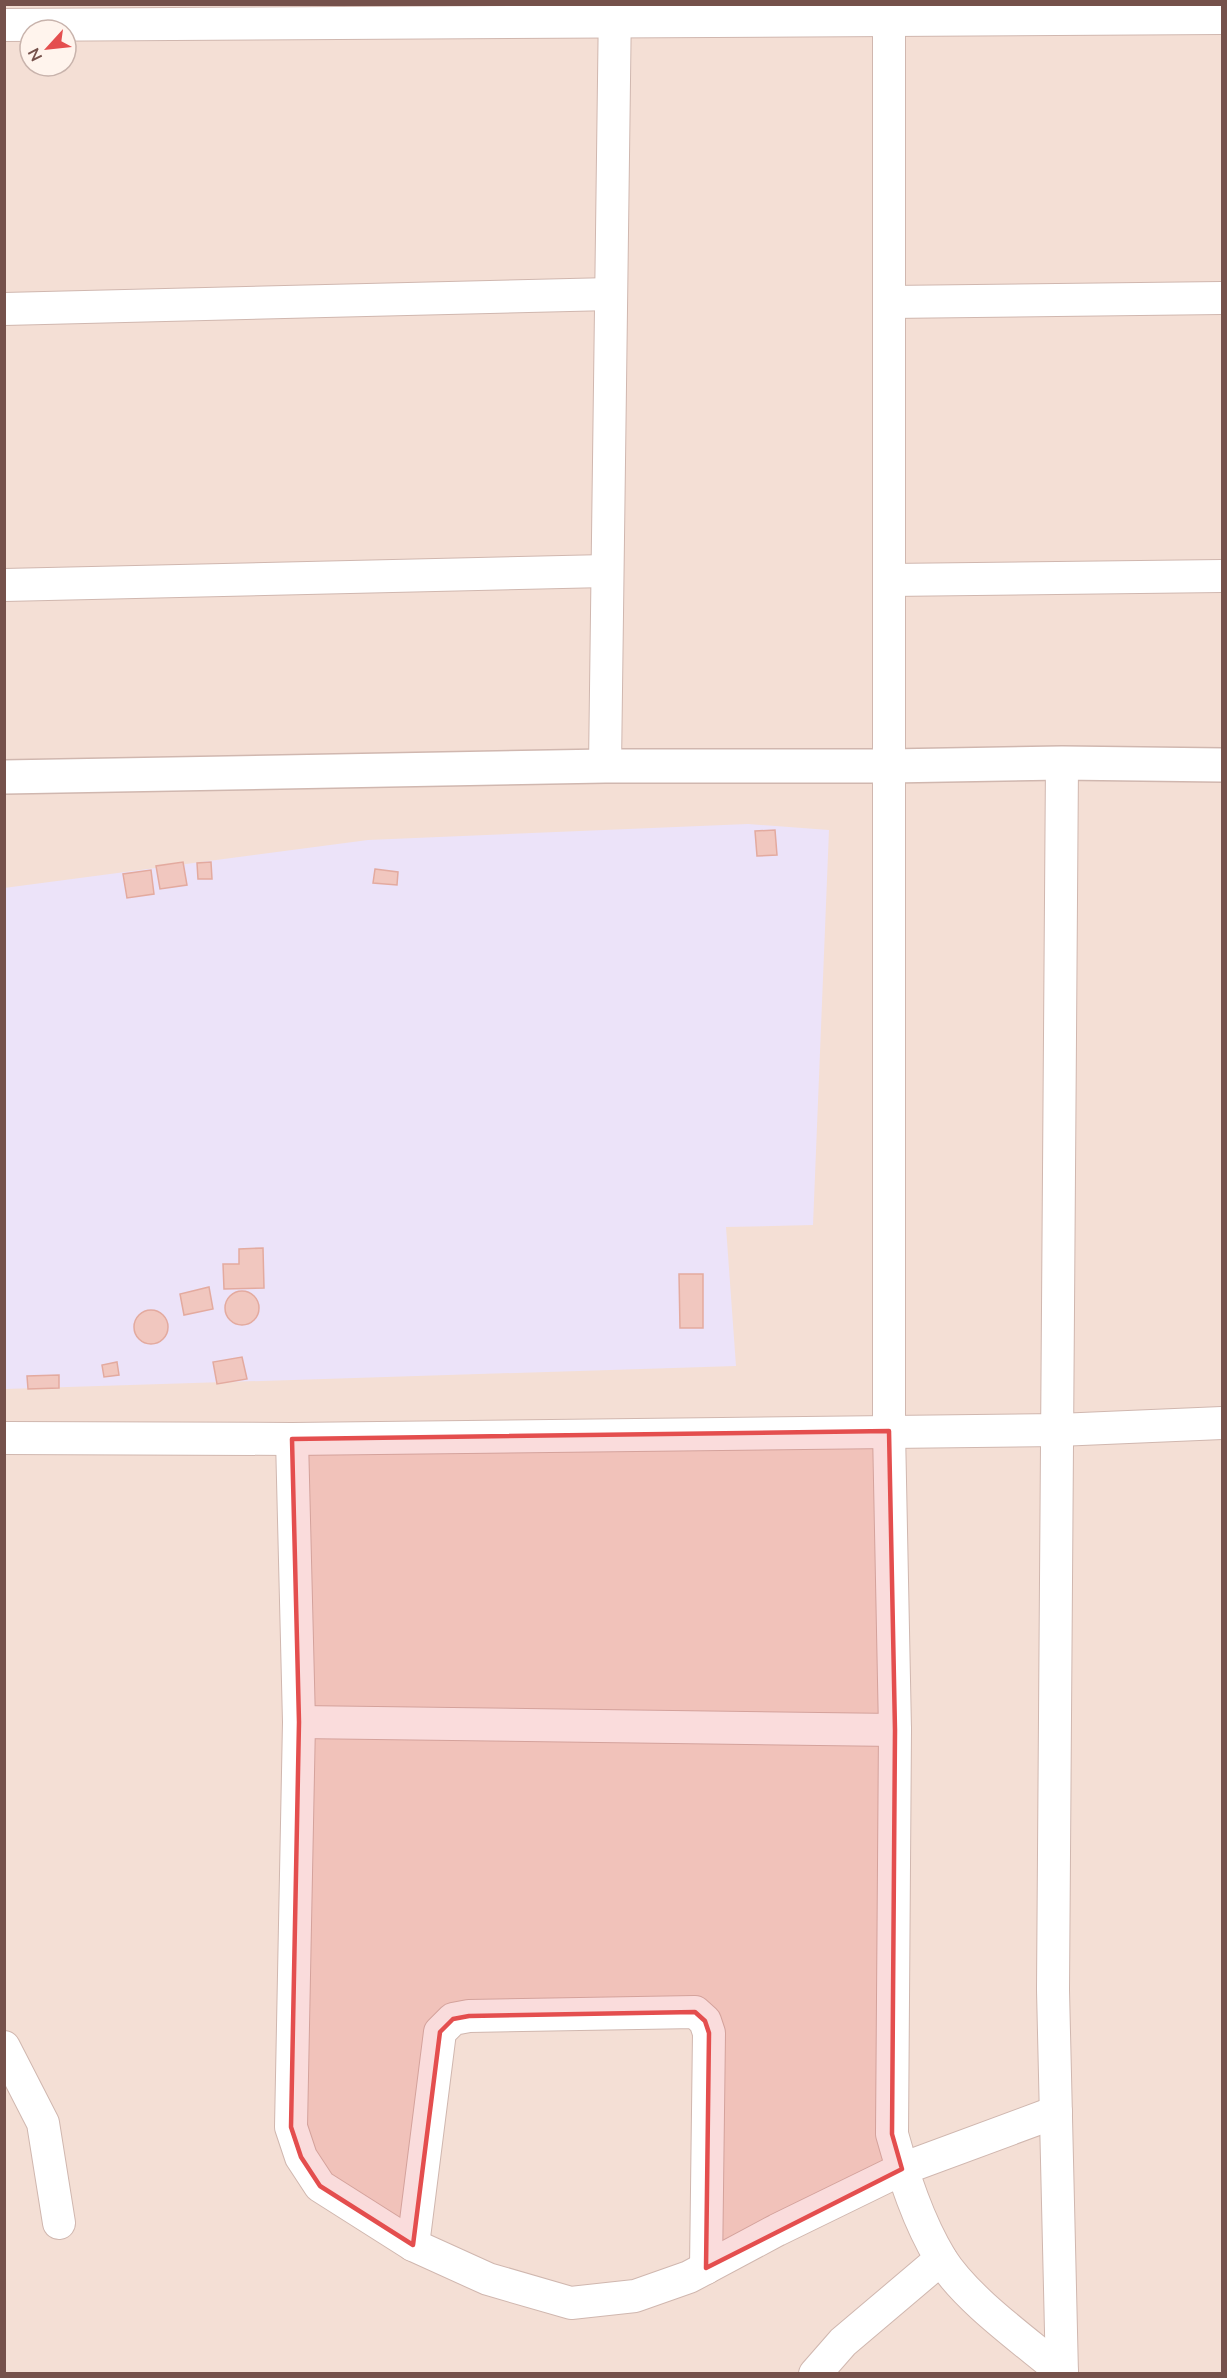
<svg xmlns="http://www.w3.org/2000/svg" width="1227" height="2378" font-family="Mulish,sans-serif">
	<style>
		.residential { fill: #f4dfd5; fill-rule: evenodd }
		.education { fill: #ece3f9 }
		.building { fill: #f1c7bf; stroke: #e3aa9f; stroke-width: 1.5 }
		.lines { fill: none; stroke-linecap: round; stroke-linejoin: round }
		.minor-casing { stroke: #d0b7af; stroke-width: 34 }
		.tertiary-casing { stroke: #d0b7af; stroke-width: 36 }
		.minor { stroke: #fff; stroke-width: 32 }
		.tertiary { stroke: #fff; stroke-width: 33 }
		.marked { fill: #e44e4e; fill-opacity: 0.2; stroke: #e44e4e; stroke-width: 4.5; stroke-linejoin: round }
	</style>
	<rect width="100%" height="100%" fill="#fcefe7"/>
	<path class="residential" d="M5 5H1222V2373H5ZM30 30H66V66H30Z"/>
	<path class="education" d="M748 824 829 830 813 1225 726 1227 736 1366 5 1389 4 888 368 840Z"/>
	<g class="building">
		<path d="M775 830 777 855 757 856 755 831Z"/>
		<path d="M183 862 187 885 160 889 156 866Z"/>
		<path d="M211 862 212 879H198L197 863Z"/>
		<path d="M375 869 398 872 397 885 373 883Z"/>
		<path d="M151 870 154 894 127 898 123 874Z"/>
		<path d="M263 1248 264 1288 224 1289 223 1264H239V1249Z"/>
		<path d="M679 1274H703V1328H680Z"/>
		<path d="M209 1287 213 1309 184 1315 180 1294Z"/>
		<circle cx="242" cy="1308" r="17"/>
		<circle cx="151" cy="1327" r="17"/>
		<path d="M242 1357 247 1379 217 1384 213 1362Z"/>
		<path d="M117 1362 119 1375 104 1377 102 1365Z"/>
		<path d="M59 1375V1388L28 1389 27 1376Z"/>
	</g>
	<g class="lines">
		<defs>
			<g id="minor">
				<path d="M889 4V1431L895 1730 892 2134C904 2177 918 2221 941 2259 967 2300 1024 2340 1062 2372"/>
				<path d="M4 25 1222 18"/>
				<path d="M890 302 1222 298"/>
				<path d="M4 309 611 294"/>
				<path d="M890 580 1222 576"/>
				<path d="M4 585 606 571"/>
				<path d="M1062 763 1053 1990 1062 2374"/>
				<path d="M605 766 615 4"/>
				<path d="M4 1438 292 1439 1058 1430 1222 1423"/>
				<path d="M292 1439 299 1722 291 2127 301 2157 320 2186 413 2245 488 2279 571 2303 635 2296 689 2277 777 2230 902 2169 1056 2112"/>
				<path d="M299 1722 895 1730"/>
				<path d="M4 2047 43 2123 59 2223"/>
				<path d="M413 2245 440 2032 453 2019 469 2016 695 2012 705 2021 709 2033 706 2268"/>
				<path d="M815 2374 843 2342 941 2259"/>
			</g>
			<path id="tertiary" d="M4 777 605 766H890L1062 763 1222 765"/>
		</defs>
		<use href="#minor" class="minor-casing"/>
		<use href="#tertiary" class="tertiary-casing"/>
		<use href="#minor" class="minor"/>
		<use href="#tertiary" class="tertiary"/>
	</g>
	<path class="marked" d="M889 1431 895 1730 892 2134 902 2169 706 2268 709 2033 705 2021 695 2012 469 2016 453 2019 440 2032 413 2245 320 2186 301 2157 291 2127 299 1722 292 1439Z"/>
	<rect width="1227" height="2378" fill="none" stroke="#75514b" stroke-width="12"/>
	<g transform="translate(48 48) rotate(243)"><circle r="28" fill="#fff4ed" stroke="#c8b3ac" stroke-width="1.5"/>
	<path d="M0-4.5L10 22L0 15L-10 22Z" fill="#e44e4e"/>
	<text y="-9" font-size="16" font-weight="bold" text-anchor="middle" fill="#75514b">N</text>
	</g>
</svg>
